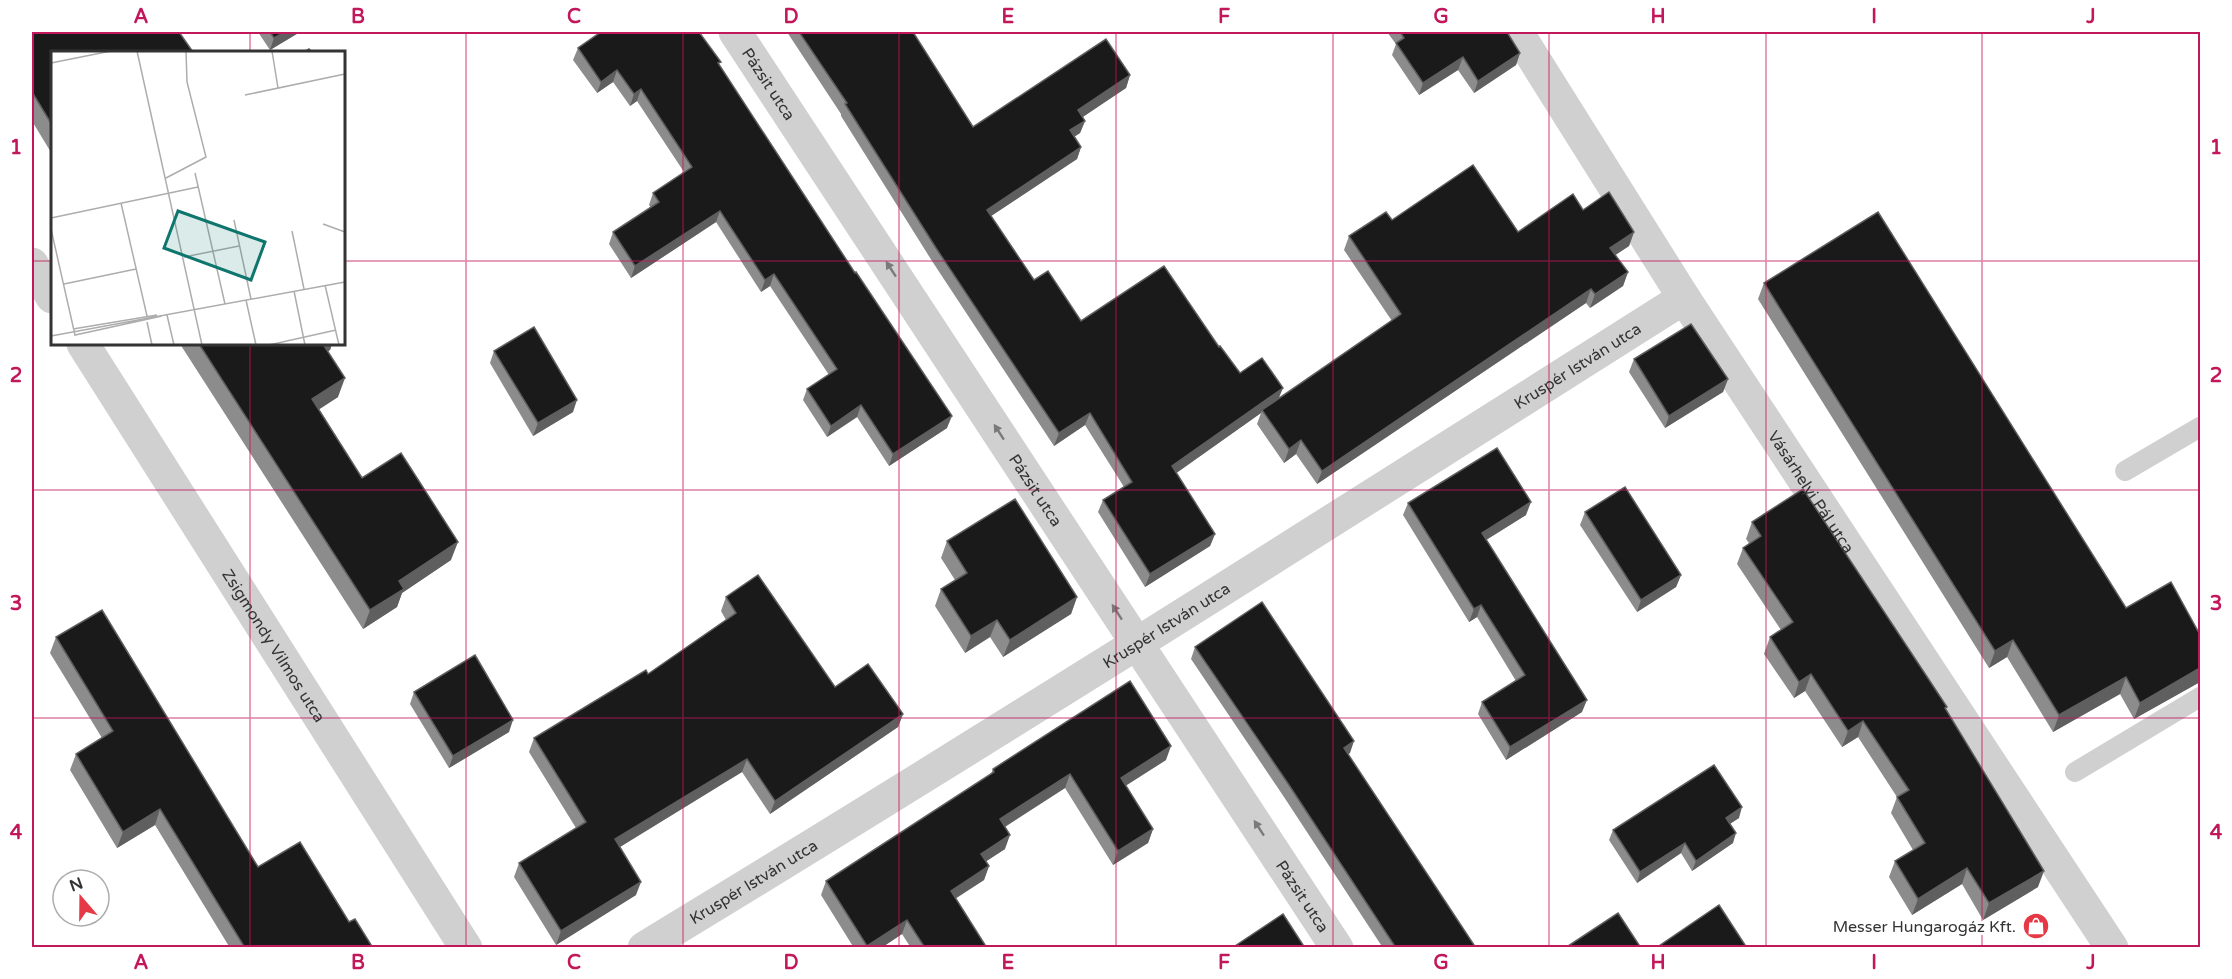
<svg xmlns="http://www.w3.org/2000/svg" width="2232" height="979" font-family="'Varela Round',sans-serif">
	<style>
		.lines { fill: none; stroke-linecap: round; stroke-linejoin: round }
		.service { stroke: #d0d0d0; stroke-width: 20 }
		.minor { stroke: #d0d0d0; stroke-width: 33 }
		.wall { fill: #8c8c8c }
		.shaded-wall { fill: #5f5f5f }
		.building { fill: #1a1a1a; stroke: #5f5f5f; stroke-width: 1.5 }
		.oneway { fill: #7a7a7a }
		.grid { fill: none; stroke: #c2185b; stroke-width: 1.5; stroke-opacity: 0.55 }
		.labels { text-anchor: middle; stroke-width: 6; stroke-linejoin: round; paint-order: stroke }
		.street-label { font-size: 16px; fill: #333; stroke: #fff }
		.poi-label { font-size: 16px; fill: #333; stroke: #fff; text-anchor: end }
		.inset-road { fill: none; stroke: #adadad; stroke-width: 1.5 }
		.view { fill: #0f766e; fill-opacity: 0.15; stroke: #0f766e; stroke-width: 3 }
		.inset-edge { fill: none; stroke: #333; stroke-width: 3 }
		.neatline { fill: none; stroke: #c2185b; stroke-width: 2 }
		.grid-label { font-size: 20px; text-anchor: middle; font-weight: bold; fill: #c2185b }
	</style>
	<rect width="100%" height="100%" fill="#fff"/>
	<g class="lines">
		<g class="service">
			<path d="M2125 471 2200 427"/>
			<path d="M2075 772 2200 697"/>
		</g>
		<g class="minor">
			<path id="s1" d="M735 32 1337 948"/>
			<path id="s2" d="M1517 32 1684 298 2112 948"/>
			<path d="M32 264 52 297"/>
			<path id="s3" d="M83 344 466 948"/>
			<path id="s4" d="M644 948C994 736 1339 516 1684 298"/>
		</g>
	</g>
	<g class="wall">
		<path d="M32 32 52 52V154L32 121Z"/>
		<path d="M258 32H300L270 50Z"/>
		<path d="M595 32H699L947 428 889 466 857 417 827 437 803 400 807 389 829 375 770 286 761 292 716 222 631 278 609 244 613 232 651 208 649 205 653 193 684 172 637 101 630 106 613 82 597 93 573 60 578 48 597 34Z"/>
		<path d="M787 32H913L973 127 1130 75 1126 88 1082 117 1085 121 1080 133 1074 137 1081 147 1077 159 991 216 1034 280 1081 321 1219 347 1240 373 1279 399 1392 321 1344 250 1349 236 1392 220 1518 232 1583 210 1634 232 1629 246 1615 255 1628 272 1623 286 1590 308 1586 303 1317 484 1296 454 1284 463 1257 424 1261 413 1176 473 1215 534 1210 546 1145 587 1098 512 1103 500 1124 487 1085 425 1054 446 932 261 841 116V114Z"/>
		<path d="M1387 32H1507L1520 53 1516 65 1474 93 1458 70 1419 95 1392 55 1396 44Z"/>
		<path d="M1764 283 2126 608 2200 635V682L2134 719 2120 694 2053 732 2007 657 1989 668 1758 299Z"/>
		<path d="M180 344H332L330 350 328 351 338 397 319 409 362 478 451 560 402 593 397 607 363 629Z"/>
		<path d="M494 351 573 412 533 436 490 363Z"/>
		<path d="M1634 359 1728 379 1723 392 1665 428 1629 372Z"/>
		<path d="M1408 503 1526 515 1486 540 1582 712 1506 760 1478 714 1482 702 1516 681 1477 617 1469 622 1403 515Z"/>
		<path d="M1585 512 1681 575 1676 587 1637 612 1580 525Z"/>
		<path d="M1752 522 1946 710 2038 887 1983 920 1962 884 1912 915 1889 877 1895 861 1913 850 1891 813 1897 797 1858 737 1842 747 1805 691 1794 698 1764 654 1770 637 1781 630 1737 564 1743 548 1749 543 1746 539Z"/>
		<path d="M947 541 1077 597 1071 614 1003 657 990 637 965 653 935 606 941 589 955 580 941 558Z"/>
		<path d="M726 597 835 687 903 714 898 727 770 814 742 772 620 847 636 895 556 945 514 877 519 863 576 828 529 752 534 738 648 674 726 620 721 611Z"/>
		<path d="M56 637 258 867 349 922 373 948H230L155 825 117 848 70 770 76 754 102 738 50 653Z"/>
		<path d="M1195 647 1350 753 1348 754 1476 948H1383L1284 797 1191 659Z"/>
		<path d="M414 692 509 732 449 768 410 704Z"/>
		<path d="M1166 760 1126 785 1153 829 1148 843 1113 865 1065 788 1005 827V849L986 861 989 866 984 880 955 899 987 948H911L902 934 881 948H854L821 895 826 881 991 774 993 769Z"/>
		<path d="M1739 818 1730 824 1733 843 1692 871 1681 853 1637 883 1609 840 1613 830Z"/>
	</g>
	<g class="shaded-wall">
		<path d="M285 32H300L270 50 274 38Z"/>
		<path d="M1520 53 1516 65 1474 93 1478 81Z"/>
		<path d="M1463 57 1458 70 1419 95 1423 83Z"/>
		<path d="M617 70 613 82 597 93 601 82Z"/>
		<path d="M1130 75 1126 88 1074 123 1078 110Z"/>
		<path d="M641 89 637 101 630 106 634 94Z"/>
		<path d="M1085 121 1080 133 1066 142 1070 130Z"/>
		<path d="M1081 147 1077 159 982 222 987 210Z"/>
		<path d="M720 211 716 222 631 278 635 266Z"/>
		<path d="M1634 232 1629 246 1605 262 1610 248Z"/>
		<path d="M1628 272 1623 286 1590 308 1595 294Z"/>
		<path d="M774 274 770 286 761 292 765 280Z"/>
		<path d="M1591 289 1586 303 1317 484 1322 471Z"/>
		<path d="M320 344H332L330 350 314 359Z"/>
		<path d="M345 378 338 397 306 418 312 399Z"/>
		<path d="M1728 379 1723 392 1665 428 1669 416Z"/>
		<path d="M1283 388 1278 400 1262 410 1261 413 1168 479 1172 466Z"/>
		<path d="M577 400 573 412 533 436 538 423Z"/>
		<path d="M861 405 857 417 827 437 831 426Z"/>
		<path d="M1090 413 1085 425 1054 446 1059 433Z"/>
		<path d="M952 416 947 428 889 466 893 454Z"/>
		<path d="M1301 440 1296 454 1284 463 1289 449Z"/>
		<path d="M1531 502 1526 515 1478 545 1482 533Z"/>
		<path d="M1215 534 1210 546 1145 587 1150 574Z"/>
		<path d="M458 542 451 560 402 593 397 607 363 629 370 610 399 581Z"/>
		<path d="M1681 575 1676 587 1637 612 1641 600Z"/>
		<path d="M1077 597 1071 614 1003 657 1010 640Z"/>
		<path d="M1481 605 1477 617 1469 622 1474 609Z"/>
		<path d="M997 620 990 637 965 653 971 636Z"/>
		<path d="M2013 640 2007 657 1989 668 1995 651Z"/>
		<path d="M2200 668V682L2134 719 2140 703Z"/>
		<path d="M1811 674 1805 691 1794 698 1799 682Z"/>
		<path d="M2126 677 2120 694 2053 732 2059 715Z"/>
		<path d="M1587 700 1582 712 1506 760 1510 747Z"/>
		<path d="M903 714 898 727 770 814 775 801Z"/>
		<path d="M513 720 509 732 449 768 453 756Z"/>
		<path d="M1863 721 1858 737 1842 747 1848 731Z"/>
		<path d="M1354 741 1350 753 1339 760 1344 748Z"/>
		<path d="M1171 746 1166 760 1116 792 1121 778Z"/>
		<path d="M747 759 742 772 610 853 615 839Z"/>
		<path d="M1070 774 1065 788 995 833 1000 819Z"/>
		<path d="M1742 807 1739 818 1723 828 1726 818Z"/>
		<path d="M160 809 155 825 117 848 123 832Z"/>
		<path d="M1153 829 1148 843 1113 865 1118 851Z"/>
		<path d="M1736 833 1733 843 1692 871 1696 861Z"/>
		<path d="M1010 835 1005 849 976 868 981 854Z"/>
		<path d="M1685 843 1681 853 1637 883 1640 872Z"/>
		<path d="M989 866 984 880 945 905 951 891Z"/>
		<path d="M1967 868 1962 884 1912 915 1918 899Z"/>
		<path d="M2044 871 2038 887 1983 920 1989 903Z"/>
		<path d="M641 882 636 895 556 945 561 931Z"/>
		<path d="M907 920 902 934 881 948H867V946Z"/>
	</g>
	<g class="building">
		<path d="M32 32H179L193 52H52V125L32 92Z"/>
		<path d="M270 32H285L274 38Z"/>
		<path d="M601 32H699L721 62 718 63 855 273 856 272 952 416 893 454 861 405 831 426 807 389 837 369 774 274 765 280 720 211 635 266 613 232 659 202 653 193 692 167 641 89 634 94 617 70 601 82 578 48Z"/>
		<path d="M799 32H913L973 127 1106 39 1130 75 1078 110 1085 121 1070 130 1081 147 987 210 1034 280 1048 271 1081 321 1164 266 1219 347 1220 346 1240 373 1262 358 1283 388 1172 466 1215 534 1150 574 1103 500 1132 482 1090 413 1059 433 936 248 845 104 847 103Z"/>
		<path d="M1400 32H1507L1520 53 1478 81 1463 57 1423 83 1396 43 1404 38Z"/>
		<path d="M309 49 312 52H304Z"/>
		<path d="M1473 165 1518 232 1573 194 1583 210 1609 192 1634 232 1610 248 1628 272 1595 294 1591 289 1322 471 1301 440 1289 449 1262 410 1401 314 1349 236 1386 212 1392 220Z"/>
		<path d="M1878 212 2126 608 2171 582 2200 635V668L2140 703 2126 677 2059 715 2013 640 1995 651 1764 283Z"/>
		<path d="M1691 324 1728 379 1669 416 1634 359Z"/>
		<path d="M534 327 577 400 538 423 494 351Z"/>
		<path d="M199 344H323L345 378 312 399 362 478 401 453 458 542 399 581 404 589 370 610Z"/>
		<path d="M1497 448 1531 502 1482 533 1587 700 1510 747 1482 702 1525 675 1481 605 1474 609 1408 503Z"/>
		<path d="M1625 487 1681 575 1641 600 1585 512Z"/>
		<path d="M1803 489 1947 707 1945 708 2044 871 1989 903 1967 868 1918 899 1895 861 1925 843 1897 797 1909 790 1863 721 1848 731 1811 674 1799 682 1770 637 1793 622 1743 548 1761 536 1752 522Z"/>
		<path d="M1015 499 1077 597 1010 640 997 620 971 636 941 589 967 573 947 541Z"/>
		<path d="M758 575 835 687 868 664 903 714 775 801 747 759 615 839 641 882 561 931 519 863 586 822 534 738 646 670 648 674 736 613 726 597Z"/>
		<path d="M1262 602 1354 741 1344 748 1476 948H1396L1289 785 1195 647Z"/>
		<path d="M102 610 258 867 300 842 349 922 355 919 373 948H245L160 809 123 832 76 754 113 731 56 637Z"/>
		<path d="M475 655 513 720 453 756 414 692Z"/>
		<path d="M1130 681 1171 746 1121 778 1153 829 1118 851 1070 774 1000 819 1010 835 981 854 989 866 951 891 987 948H925L907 920 867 946 826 881 994 772 993 769Z"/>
		<path d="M1714 765 1742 807 1726 818 1736 833 1696 861 1685 843 1640 872 1613 830Z"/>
		<path d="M1719 905 1747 948H1656Z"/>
		<path d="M1618 913 1641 948H1565Z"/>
		<path d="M1283 914 1305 948H1232Z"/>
	</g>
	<defs><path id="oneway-solid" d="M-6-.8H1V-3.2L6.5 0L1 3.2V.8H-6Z" transform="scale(1.5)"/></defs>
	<g class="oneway">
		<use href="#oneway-solid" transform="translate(891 269) rotate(-123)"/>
		<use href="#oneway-solid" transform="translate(999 432) rotate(-123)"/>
		<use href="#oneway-solid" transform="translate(1117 612) rotate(-123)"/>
		<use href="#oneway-solid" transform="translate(1259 828) rotate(-123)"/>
	</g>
	<path class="grid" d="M250 32V52M466 32V948M683 32V948M899 32V948M1116 32V948M1333 32V948M1549 32V948M1766 32V948M1982 32V948M32 261H52M344 261H2200M250 344V948M32 490H2200M32 718H2200"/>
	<defs>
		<symbol id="shop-disc" viewBox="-11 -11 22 22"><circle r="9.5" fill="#e63946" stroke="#fff"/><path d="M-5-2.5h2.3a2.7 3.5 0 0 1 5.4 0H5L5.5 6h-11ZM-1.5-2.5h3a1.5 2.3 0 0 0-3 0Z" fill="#fff"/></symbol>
	</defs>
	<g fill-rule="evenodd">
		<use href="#shop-disc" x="2021" y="911" width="30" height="30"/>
	</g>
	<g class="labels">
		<g class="street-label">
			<text dy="6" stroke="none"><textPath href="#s1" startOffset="62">Pázsit utca</textPath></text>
			<text dy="6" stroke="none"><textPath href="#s4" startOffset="1100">Kruspér István utca</textPath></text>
			<text dy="6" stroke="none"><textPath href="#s1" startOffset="548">Pázsit utca</textPath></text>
			<text dy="6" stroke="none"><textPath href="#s2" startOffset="546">Vásárhelyi Pál utca</textPath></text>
			<text dy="6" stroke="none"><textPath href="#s4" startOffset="614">Kruspér István utca</textPath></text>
			<text dy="6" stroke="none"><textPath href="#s3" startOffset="357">Zsigmondy Vilmos utca</textPath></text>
			<text dy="6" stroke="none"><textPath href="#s4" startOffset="128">Kruspér István utca</textPath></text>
			<text dy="6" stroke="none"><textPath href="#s1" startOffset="1034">Pázsit utca</textPath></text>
		</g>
		<g class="poi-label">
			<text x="2016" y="932">Messer Hungarogáz Kft.</text>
		</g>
	</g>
	<g transform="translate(51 51)">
		<rect width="294" height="294" fill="#fff"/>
		<path class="inset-road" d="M86 0 151 294M221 0 227 37M0 12 60 0M194 44 294 23M144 122 174 253M115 127 155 106 136 31 135 0M70 152 96 265M0 167 147 136M183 169 200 248M272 173 294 181M0 178 24 284 111 265M241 180 253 238M133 206 188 195M13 233 85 218M274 234 288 294M243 240 254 294M195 249 205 294M116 264 123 294M96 271 101 294M22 278 106 264M0 285 294 231M218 294 285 279"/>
		<path class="view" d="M127 160 214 191 200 229 113 197Z"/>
		<rect width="294" height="294" class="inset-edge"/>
	</g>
	<rect width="2232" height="979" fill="none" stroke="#ffffff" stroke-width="66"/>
	<g transform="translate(81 898) rotate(340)"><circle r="28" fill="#ffffff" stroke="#adadad" stroke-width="1.5"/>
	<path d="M0-4.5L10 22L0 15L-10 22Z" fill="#e63946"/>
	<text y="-9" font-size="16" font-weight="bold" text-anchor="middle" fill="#333333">N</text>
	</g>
	<rect x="33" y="33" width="2166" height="913" class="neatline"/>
	<g class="grid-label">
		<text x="141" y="23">A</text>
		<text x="358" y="23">B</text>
		<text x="574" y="23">C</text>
		<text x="791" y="23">D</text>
		<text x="1008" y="23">E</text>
		<text x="1224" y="23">F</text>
		<text x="1441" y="23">G</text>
		<text x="1658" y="23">H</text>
		<text x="1874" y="23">I</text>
		<text x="2091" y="23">J</text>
		<text x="16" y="154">1</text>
		<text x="2216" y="154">1</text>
		<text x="16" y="382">2</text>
		<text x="2216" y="382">2</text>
		<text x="16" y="610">3</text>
		<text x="2216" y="610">3</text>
		<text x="16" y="839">4</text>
		<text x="2216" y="839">4</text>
		<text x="141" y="969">A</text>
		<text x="358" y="969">B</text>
		<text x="574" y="969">C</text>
		<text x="791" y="969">D</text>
		<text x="1008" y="969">E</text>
		<text x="1224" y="969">F</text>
		<text x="1441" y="969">G</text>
		<text x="1658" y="969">H</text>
		<text x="1874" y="969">I</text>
		<text x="2091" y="969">J</text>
	</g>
</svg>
